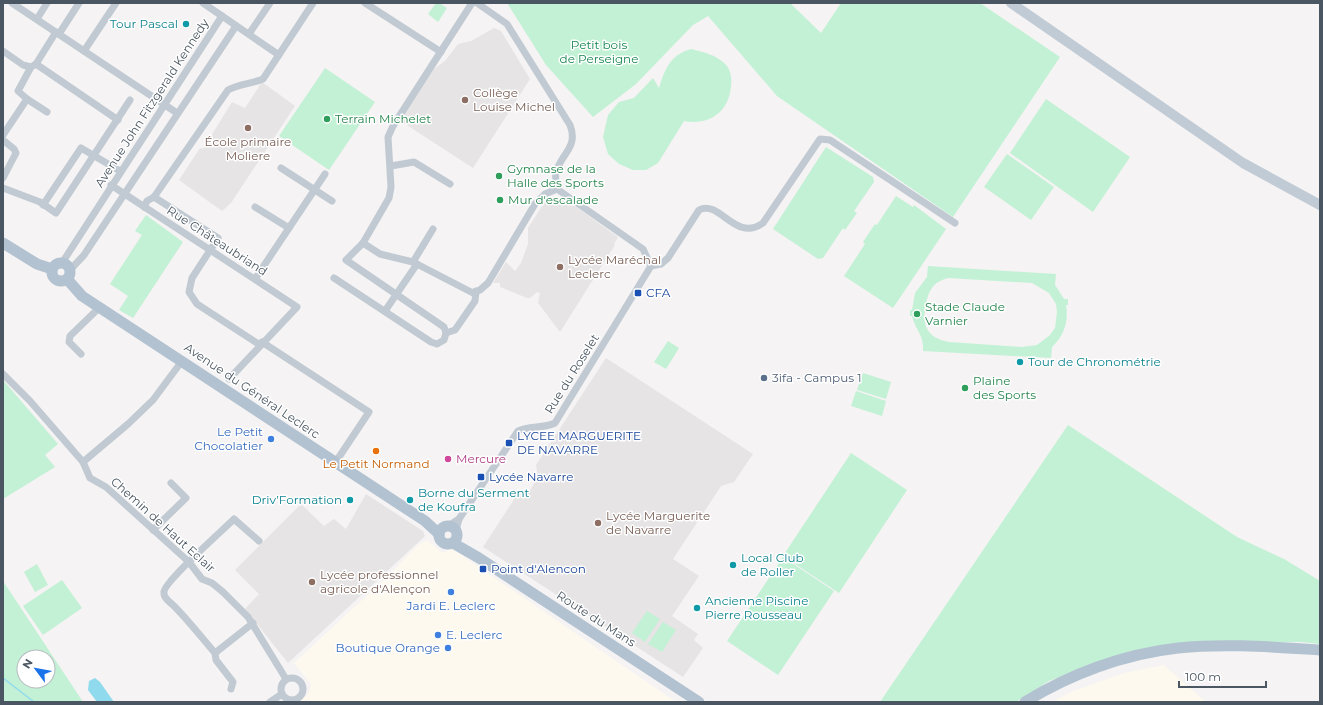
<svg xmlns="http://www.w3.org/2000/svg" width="1323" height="705" font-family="Montserrat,sans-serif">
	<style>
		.commercial { fill: #fdf9ef }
		.education { fill: #e6e4e5 }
		.green { fill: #c3f1d5; fill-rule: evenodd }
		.water { fill: #90daee }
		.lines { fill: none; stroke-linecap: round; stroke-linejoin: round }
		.stream { stroke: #90daee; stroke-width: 1.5 }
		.street { stroke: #c1cad2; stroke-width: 7 }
		.secondary { stroke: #c1cbd6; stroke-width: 10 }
		.primary { stroke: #b3c2d1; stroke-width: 11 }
		.culture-dot { fill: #0f9aa8; stroke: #fff; stroke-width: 1.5 }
		.education-dot { fill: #8d6e63; stroke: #fff; stroke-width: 1.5 }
		.leisure-dot { fill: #2e9e5b; stroke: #fff; stroke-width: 1.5 }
		.transit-dot { fill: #1a4fb4; stroke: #fff; stroke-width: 1.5 }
		.service-dot { fill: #5c6f8a; stroke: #fff; stroke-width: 1.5 }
		.shop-dot { fill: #3f7fe0; stroke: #fff; stroke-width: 1.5 }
		.food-dot { fill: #e8710a; stroke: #fff; stroke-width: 1.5 }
		.hotel-dot { fill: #d1479c; stroke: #fff; stroke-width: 1.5 }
		.labels { text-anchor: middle; stroke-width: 3; stroke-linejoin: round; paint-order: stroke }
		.culture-label { font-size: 12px; fill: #0d838f; stroke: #fff; text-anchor: start }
		.park-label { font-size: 12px; fill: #17864f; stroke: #fff }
		.education-label { font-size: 12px; fill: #785e54; stroke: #fff; text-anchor: start }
		.street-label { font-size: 12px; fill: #4a5661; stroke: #fff }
		.leisure-label { font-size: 12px; fill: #27864d; stroke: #fff; text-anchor: start }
		.transit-label { font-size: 12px; fill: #164399; stroke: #fff; text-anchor: start }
		.service-label { font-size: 12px; fill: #4e5e75; stroke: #fff; text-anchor: start }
		.shop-label { font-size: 12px; fill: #366cbe; stroke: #fff; text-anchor: end }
		.hotel-label { font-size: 12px; fill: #b23c85; stroke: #fff; text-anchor: start }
		.food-label { font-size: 12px; fill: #c56008; stroke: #fff }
	</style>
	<rect width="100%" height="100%" fill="#f5f3f3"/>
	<g class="commercial">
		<path d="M427 540 441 552H445L451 548 676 702H299L309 693 311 684 294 663 390 574 419 544Z"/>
		<path d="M1164 665 1206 702H1052L1073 691 1124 673Z"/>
	</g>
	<g class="education">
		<path d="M494 28 501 31 530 79 473 168 399 120 434 69 445 61 458 44 471 41Z"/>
		<path d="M262 82 295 106 231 203 222 211 179 180 200 148 203 149 232 102 245 108Z"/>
		<path d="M553 197 565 199 618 237 614 244 615 245 560 332 538 303 540 293 537 292 530 298H527L500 287V283H493L506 262 515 271 521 263 528 244V228L544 203Z"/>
		<path d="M606 358 753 454 734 482 721 486 673 559 699 576 672 616 698 634 694 640 703 648 683 677 483 547 515 498 527 495 538 477 536 465Z"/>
		<path d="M366 494 423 531 425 536 288 663 245 609 259 594 235 570 301 504 324 526 334 519 346 529Z"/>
	</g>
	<g class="green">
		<path d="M436 3H439L447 8 438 22 428 14Z"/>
		<path d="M507 3H790L821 33 841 3H980L1060 57 953 217 777 96 708 16 693 25 636 84 593 117 546 65Z"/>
		<path d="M691 49C703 52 718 55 727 66 731 72 732 79 731 86 729 112 709 126 684 121L658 163 646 170H633L619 164 608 154 603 137 608 115 619 102 634 98 653 78 659 88C665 69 670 55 691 49Z"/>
		<path d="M325 68 375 102 329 170 279 136Z"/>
		<path d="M1046 99 1130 157 1093 212 1010 153Z"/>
		<path d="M826 147 873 177 874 182 854 211 857 213 845 230 843 228 823 258 818 259 773 229Z"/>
		<path d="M1007 154 1054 187 1031 220 984 187Z"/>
		<path d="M896 196 913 207 914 205 946 229 893 308 844 276 865 244 863 242 875 224 877 225Z"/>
		<path d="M146 215 183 242 133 318 119 310 128 296 110 284 142 235 135 231Z"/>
		<path d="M928 266 1056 274 1055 285 1064 299H1068V305H1066C1069 321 1064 336 1052 347L1051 358 923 351C924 334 916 332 912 316H910V310H912L915 293 927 277ZM948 278 1032 283 1049 293 1056 304 1057 312 1055 328 1050 335 1037 345 1022 347 949 342C927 338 921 325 926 304 929 290 933 282 948 278Z"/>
		<path d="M668 341 679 348 666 369 654 362Z"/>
		<path d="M863 373 891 382 886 399 857 390Z"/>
		<path d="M3 380 58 444 45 455 55 467 3 499Z"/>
		<path d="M856 391 886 401 882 416 851 406Z"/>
		<path d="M1068 425 1237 537 1284 559 1320 581V644L1300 642 1175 643 1131 651 1049 681 1016 702H880Z"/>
		<path d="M851 453 907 490 839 593 783 556Z"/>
		<path d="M783 557 834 591 778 675 727 641Z"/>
		<path d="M37 564 48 585 35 592 24 572Z"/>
		<path d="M62 580 82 608 43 635 23 606Z"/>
		<path d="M3 581 83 702H3ZM24 657H48V681H24Z"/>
		<path d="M647 611 660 619 645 642 632 633Z"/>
		<path d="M663 622 676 630 662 652 648 644Z"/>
	</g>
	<path class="water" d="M95 678 100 682 114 702H97L88 690 89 681Z"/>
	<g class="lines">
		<path class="stream" d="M3 678 34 702"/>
		<g class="street">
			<path d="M12 3 177 113"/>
			<path d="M203 3 279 55"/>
			<path d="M365 3 441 52"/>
			<path d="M477 3 507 24 570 125C579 148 560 154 556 173 555 178 556 184 557 189"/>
			<path d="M37 19 47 3"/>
			<path d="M59 34 79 3"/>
			<path d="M249 34 270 3"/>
			<path d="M3 51 23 65 31 67 36 64 56 32"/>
			<path d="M84 51 116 3"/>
			<path d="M36 64 118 120"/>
			<path d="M27 99 47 112"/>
			<path d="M3 135 27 99 18 91 31 67"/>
			<path d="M3 140 14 149 16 153 3 178"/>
			<path d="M391 166 414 162 450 184"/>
			<path d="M281 168 332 201"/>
			<path d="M111 185 297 307 229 379"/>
			<path d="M3 188 40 202 56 213 130 100"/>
			<path d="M154 197 228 90C239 84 251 84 263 79L313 3"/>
			<path d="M43 205 81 148 120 171"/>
			<path d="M144 207 147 201 154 197 218 238 192 278 189 292 197 304 260 345"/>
			<path d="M255 207 289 228"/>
			<path d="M363 243 380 254 413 262 473 293 480 290 488 283 535 204 545 194 557 189"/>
			<path d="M413 262 433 229"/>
			<path d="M62 263 222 16"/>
			<path d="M651 266 661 264 668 258 699 210C720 199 735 243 763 223L820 139 830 140 955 223"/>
			<path d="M70 270 84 255 236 26"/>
			<path d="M334 278 431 342 437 344 444 340 446 333 444 327 346 260 363 243 389 198 391 187 388 137 393 126 472 3"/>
			<path d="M255 279 325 174"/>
			<path d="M385 311 417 264"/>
			<path d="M446 333 455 330 475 301 476 291"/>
			<path d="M262 342 369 412 335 463"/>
			<path d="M81 354 69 342 70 336 100 307"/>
			<path d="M3 374 30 401 83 462 90 478 106 487 189 562 202 579 212 583 223 592 248 617 286 679"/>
			<path d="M83 462 128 424 153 400 182 361"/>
			<path d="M448 526 459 519"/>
			<path d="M153 530 186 498 171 483"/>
			<path d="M456 530 459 519 518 431C529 425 543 429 555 423L651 266 643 249 557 189"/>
			<path d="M253 623 215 653C201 637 189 621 174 606 170 602 163 598 164 592 164 582 223 530 234 519L259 541"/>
			<path d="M215 653 216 660 233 682 231 689"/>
			<circle cx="292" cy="689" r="11"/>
			<path d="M270 702 282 694"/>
		</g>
		<path class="secondary" d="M1011 3 1243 163 1320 205"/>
		<g class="primary">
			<path d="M3 243 37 264 52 269"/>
			<circle cx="61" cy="272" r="9"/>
			<path d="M67 279 82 296 425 521 439 534"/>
			<circle cx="448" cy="535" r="9"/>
			<path d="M453 543 479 558 699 702"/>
			<path d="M1025 702C1070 674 1124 654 1178 648 1225 643 1273 647 1320 650"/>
		</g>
	</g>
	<g class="culture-dot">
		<circle cx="186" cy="24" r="4"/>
		<circle cx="1020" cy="362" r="4"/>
		<circle cx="350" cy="500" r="4"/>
		<circle cx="410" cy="500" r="4"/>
		<circle cx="733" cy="565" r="4"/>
		<circle cx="697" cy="608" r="4"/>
	</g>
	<g class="education-dot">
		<circle cx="465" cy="100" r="4"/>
		<circle cx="248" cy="128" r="4"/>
		<circle cx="560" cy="267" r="4"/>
		<circle cx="598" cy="523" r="4"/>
		<circle cx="312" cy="582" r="4"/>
	</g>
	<g class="leisure-dot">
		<circle cx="327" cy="119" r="4"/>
		<circle cx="499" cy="176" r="4"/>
		<circle cx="500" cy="200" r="4"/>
		<circle cx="917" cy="314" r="4"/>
		<circle cx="965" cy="388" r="4"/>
	</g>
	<g class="transit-dot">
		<rect x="634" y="289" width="8" height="8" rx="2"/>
		<rect x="505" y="439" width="8" height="8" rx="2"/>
		<rect x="477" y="473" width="8" height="8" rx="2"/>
		<rect x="479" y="565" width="8" height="8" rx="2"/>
	</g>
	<circle class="service-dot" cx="764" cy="378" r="4"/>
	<g class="shop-dot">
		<circle cx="271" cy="439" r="4"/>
		<circle cx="451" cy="592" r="4"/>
		<circle cx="438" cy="635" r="4"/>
		<circle cx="448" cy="648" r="4"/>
	</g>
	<circle class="food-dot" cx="376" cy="451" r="4"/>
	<circle class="hotel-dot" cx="448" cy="459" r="4"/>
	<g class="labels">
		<g class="culture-label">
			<text x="178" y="28" text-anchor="end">Tour Pascal</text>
			<text x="1028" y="366">Tour de Chronométrie</text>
			<text x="418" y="497">Borne du Serment<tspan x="418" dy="14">de Koufra</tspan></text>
			<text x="342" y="504" text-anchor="end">Driv’Formation</text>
			<text x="741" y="562">Local Club<tspan x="741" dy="14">de Roller</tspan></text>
			<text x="705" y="605">Ancienne Piscine<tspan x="705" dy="14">Pierre Rousseau</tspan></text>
		</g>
		<g class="park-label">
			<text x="599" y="49">Petit bois<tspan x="599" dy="14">de Perseigne</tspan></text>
		</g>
		<g class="education-label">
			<text x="473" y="97">Collège<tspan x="473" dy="14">Louise Michel</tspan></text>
			<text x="248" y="146" text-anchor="middle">École primaire<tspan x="248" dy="14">Moliere</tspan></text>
			<text x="568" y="264">Lycée Maréchal<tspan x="568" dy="14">Leclerc</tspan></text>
			<text x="606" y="520">Lycée Marguerite<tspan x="606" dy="14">de Navarre</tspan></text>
			<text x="320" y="579">Lycée professionnel<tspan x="320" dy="14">agricole d'Alençon</tspan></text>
		</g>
		<g class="street-label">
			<text transform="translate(152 103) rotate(-57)" y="4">Avenue John Fitzgerald Kennedy</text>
			<text transform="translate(217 241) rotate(33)" y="4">Rue Châteaubriand</text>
			<text transform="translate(572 374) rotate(-58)" y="4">Rue du Roselet</text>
			<text transform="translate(252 391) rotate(34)" y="4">Avenue du Général Leclerc</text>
			<text transform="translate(163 525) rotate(42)" y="4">Chemin de Haut Eclair</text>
			<text transform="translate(596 619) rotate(33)" y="4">Route du Mans</text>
		</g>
		<g class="leisure-label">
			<text x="335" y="123">Terrain Michelet</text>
			<text x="507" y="173">Gymnase de la<tspan x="507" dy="14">Halle des Sports</tspan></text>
			<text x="508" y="204">Mur d'escalade</text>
			<text x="925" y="311">Stade Claude<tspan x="925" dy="14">Varnier</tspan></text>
			<text x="973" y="385">Plaine<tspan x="973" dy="14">des Sports</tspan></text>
		</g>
		<g class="transit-label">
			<text x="646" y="297">CFA</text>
			<text x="517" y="440">LYCEE MARGUERITE<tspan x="517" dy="14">DE NAVARRE</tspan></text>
			<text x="489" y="481">Lycée Navarre</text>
			<text x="491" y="573">Point d'Alencon</text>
		</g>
		<g class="service-label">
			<text x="772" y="382">3ifa - Campus 1</text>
		</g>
		<g class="shop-label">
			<text x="263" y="436">Le Petit<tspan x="263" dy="14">Chocolatier</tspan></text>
			<text x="451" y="610" text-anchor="middle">Jardi E. Leclerc</text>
			<text x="446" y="639" text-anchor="start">E. Leclerc</text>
			<text x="440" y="652">Boutique Orange</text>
		</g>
		<g class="hotel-label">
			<text x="456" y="463">Mercure</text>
		</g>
		<g class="food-label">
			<text x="376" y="468">Le Petit Normand</text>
		</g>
	</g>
	<rect width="1323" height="705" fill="none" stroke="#4a5661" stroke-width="8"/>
	<g transform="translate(36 669) rotate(302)"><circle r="19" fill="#ffffff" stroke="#b7bbc0"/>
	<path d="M0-3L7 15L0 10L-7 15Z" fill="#1a73e8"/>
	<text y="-6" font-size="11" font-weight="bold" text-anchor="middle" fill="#4a5661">N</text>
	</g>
	<path d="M1179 681v6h87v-6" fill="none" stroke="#4a5661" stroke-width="2"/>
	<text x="1185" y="681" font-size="12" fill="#4a5661" stroke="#ffffff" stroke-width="3" paint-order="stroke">100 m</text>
</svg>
